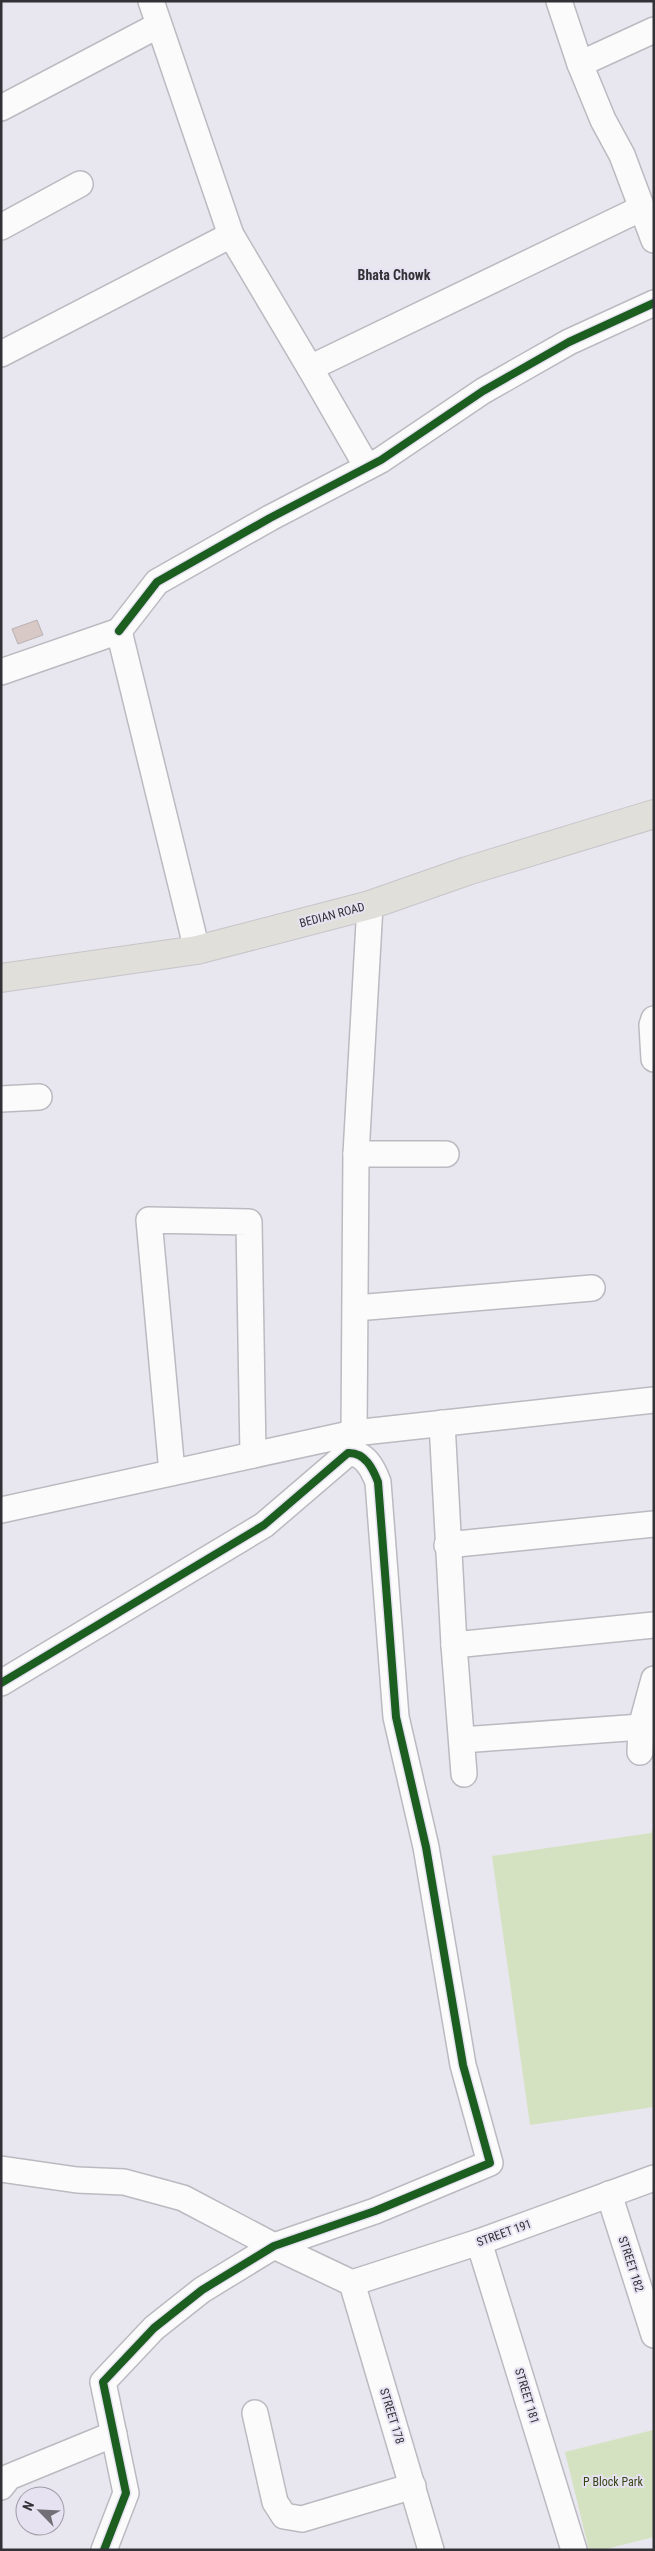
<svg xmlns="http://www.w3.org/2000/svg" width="655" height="2551" font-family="'Roboto Condensed',sans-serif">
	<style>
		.green { fill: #d5e2c1 }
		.building { fill: #d8c8c6; stroke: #b8b3b6 }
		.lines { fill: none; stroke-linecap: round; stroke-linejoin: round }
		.minor-casing { stroke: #bbbac0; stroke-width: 28 }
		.major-casing { stroke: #c6c5c9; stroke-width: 30 }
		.minor { stroke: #fcfbfc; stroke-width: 25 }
		.major { stroke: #e1dfda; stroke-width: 28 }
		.cycleway-casing { stroke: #e7e2f2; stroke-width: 11 }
		.cycleway { stroke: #1b5e20; stroke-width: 8 }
		.labels { text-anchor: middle; stroke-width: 4; stroke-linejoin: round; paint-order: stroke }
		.street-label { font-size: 12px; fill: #323136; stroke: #e7e2f2 }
		.park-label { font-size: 12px; fill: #364613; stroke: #e7e2f2 }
		.neighbourhood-label { font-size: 14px; font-weight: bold; fill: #323136; stroke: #e7e2f2 }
	</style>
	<rect width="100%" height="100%" fill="#e8e6ee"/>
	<g class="green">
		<path d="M654 1826V2107L530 2125 492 1856 651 1833Z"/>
		<path d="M653 2430 654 2537 602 2550H589L565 2452Z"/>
	</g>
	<path class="building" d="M37 620 43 635 18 644 12 629Z"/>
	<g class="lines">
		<defs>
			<g id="minor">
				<path d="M151 1 231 235 310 368"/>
				<path d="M559 1 580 64 603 120 622 155 654 240"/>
				<path d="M580 64 654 30"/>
				<path d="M1 108 157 26"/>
				<path d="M1 227 80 184"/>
				<path d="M1 354 231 235"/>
				<path d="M367 467 310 368 642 208"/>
				<path d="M119 631 157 582 270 518 381 460 483 391 569 342 654 303"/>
				<path d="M1 672 119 631 197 950"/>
				<path d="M654 1019 652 1025 654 1059"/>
				<path d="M1 1099 39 1097"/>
				<path d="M356 1154H446"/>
				<path d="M356 1308 592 1288"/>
				<path d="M442 1423 454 1645 464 1774"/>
				<path d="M354 1433 356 1154 370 905"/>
				<path d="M172 1472 149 1220 249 1222 253 1455"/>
				<path d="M1 1510 354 1433 654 1400"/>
				<path d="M447 1545 654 1524"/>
				<path d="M454 1645 654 1625"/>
				<path d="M1 1683 264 1525 348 1453C365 1452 373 1469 378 1482L396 1717 426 1847 463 2065 490 2163 375 2211 274 2246 202 2290 154 2328 103 2382 126 2493 104 2550"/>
				<path d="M462 1740 641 1727"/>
				<path d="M640 1752 641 1727 654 1679"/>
				<path d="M1 2169 77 2180 124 2182 183 2198 274 2246 352 2283"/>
				<path d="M609 2194 654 2335"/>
				<path d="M479 2242 574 2550"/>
				<path d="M352 2283 479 2242 654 2178"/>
				<path d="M352 2283 431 2550"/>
				<path d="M255 2413 275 2502 284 2516 302 2519 413 2486"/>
				<path d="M1 2487 9 2477 114 2434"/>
			</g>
			<path id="major" d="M1 978 197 950 370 905 467 871 654 814"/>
		</defs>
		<use href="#minor" class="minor-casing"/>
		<use href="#major" class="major-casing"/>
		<use href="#minor" class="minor"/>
		<use href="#major" class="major"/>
		<defs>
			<g id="cycleway">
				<path d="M119 631 157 582 270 518 381 460 483 391 569 342 654 303"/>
				<path d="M1 1683 264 1525 348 1453C365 1452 373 1469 378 1482L396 1717 426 1847 463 2065 490 2163 375 2211 274 2246 202 2290 154 2328 103 2382 126 2493 104 2550"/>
			</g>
		</defs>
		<use href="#cycleway" class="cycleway-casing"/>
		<use href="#cycleway" class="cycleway"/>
	</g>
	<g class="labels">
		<g class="street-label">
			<text transform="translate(332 915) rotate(-15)" y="4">BEDIAN ROAD</text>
			<text transform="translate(504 2233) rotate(-20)" y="4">STREET 191</text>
			<text transform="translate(631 2264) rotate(72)" y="4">STREET 182</text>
			<text transform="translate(527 2396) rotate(73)" y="4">STREET 181</text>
			<text transform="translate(392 2416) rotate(73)" y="4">STREET 178</text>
		</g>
		<g class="park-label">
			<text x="613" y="2486">P Block Park</text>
		</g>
		<g class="neighbourhood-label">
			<text x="394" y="280">Bhata Chowk</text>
		</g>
	</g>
	<rect width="655" height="2551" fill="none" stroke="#323136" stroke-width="5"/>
	<g transform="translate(40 2511) rotate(294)"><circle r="24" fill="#e7e2f2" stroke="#9f9ba7"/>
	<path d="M0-4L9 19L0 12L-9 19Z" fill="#727076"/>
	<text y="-8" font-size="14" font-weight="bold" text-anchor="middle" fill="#323136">N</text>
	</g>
</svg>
